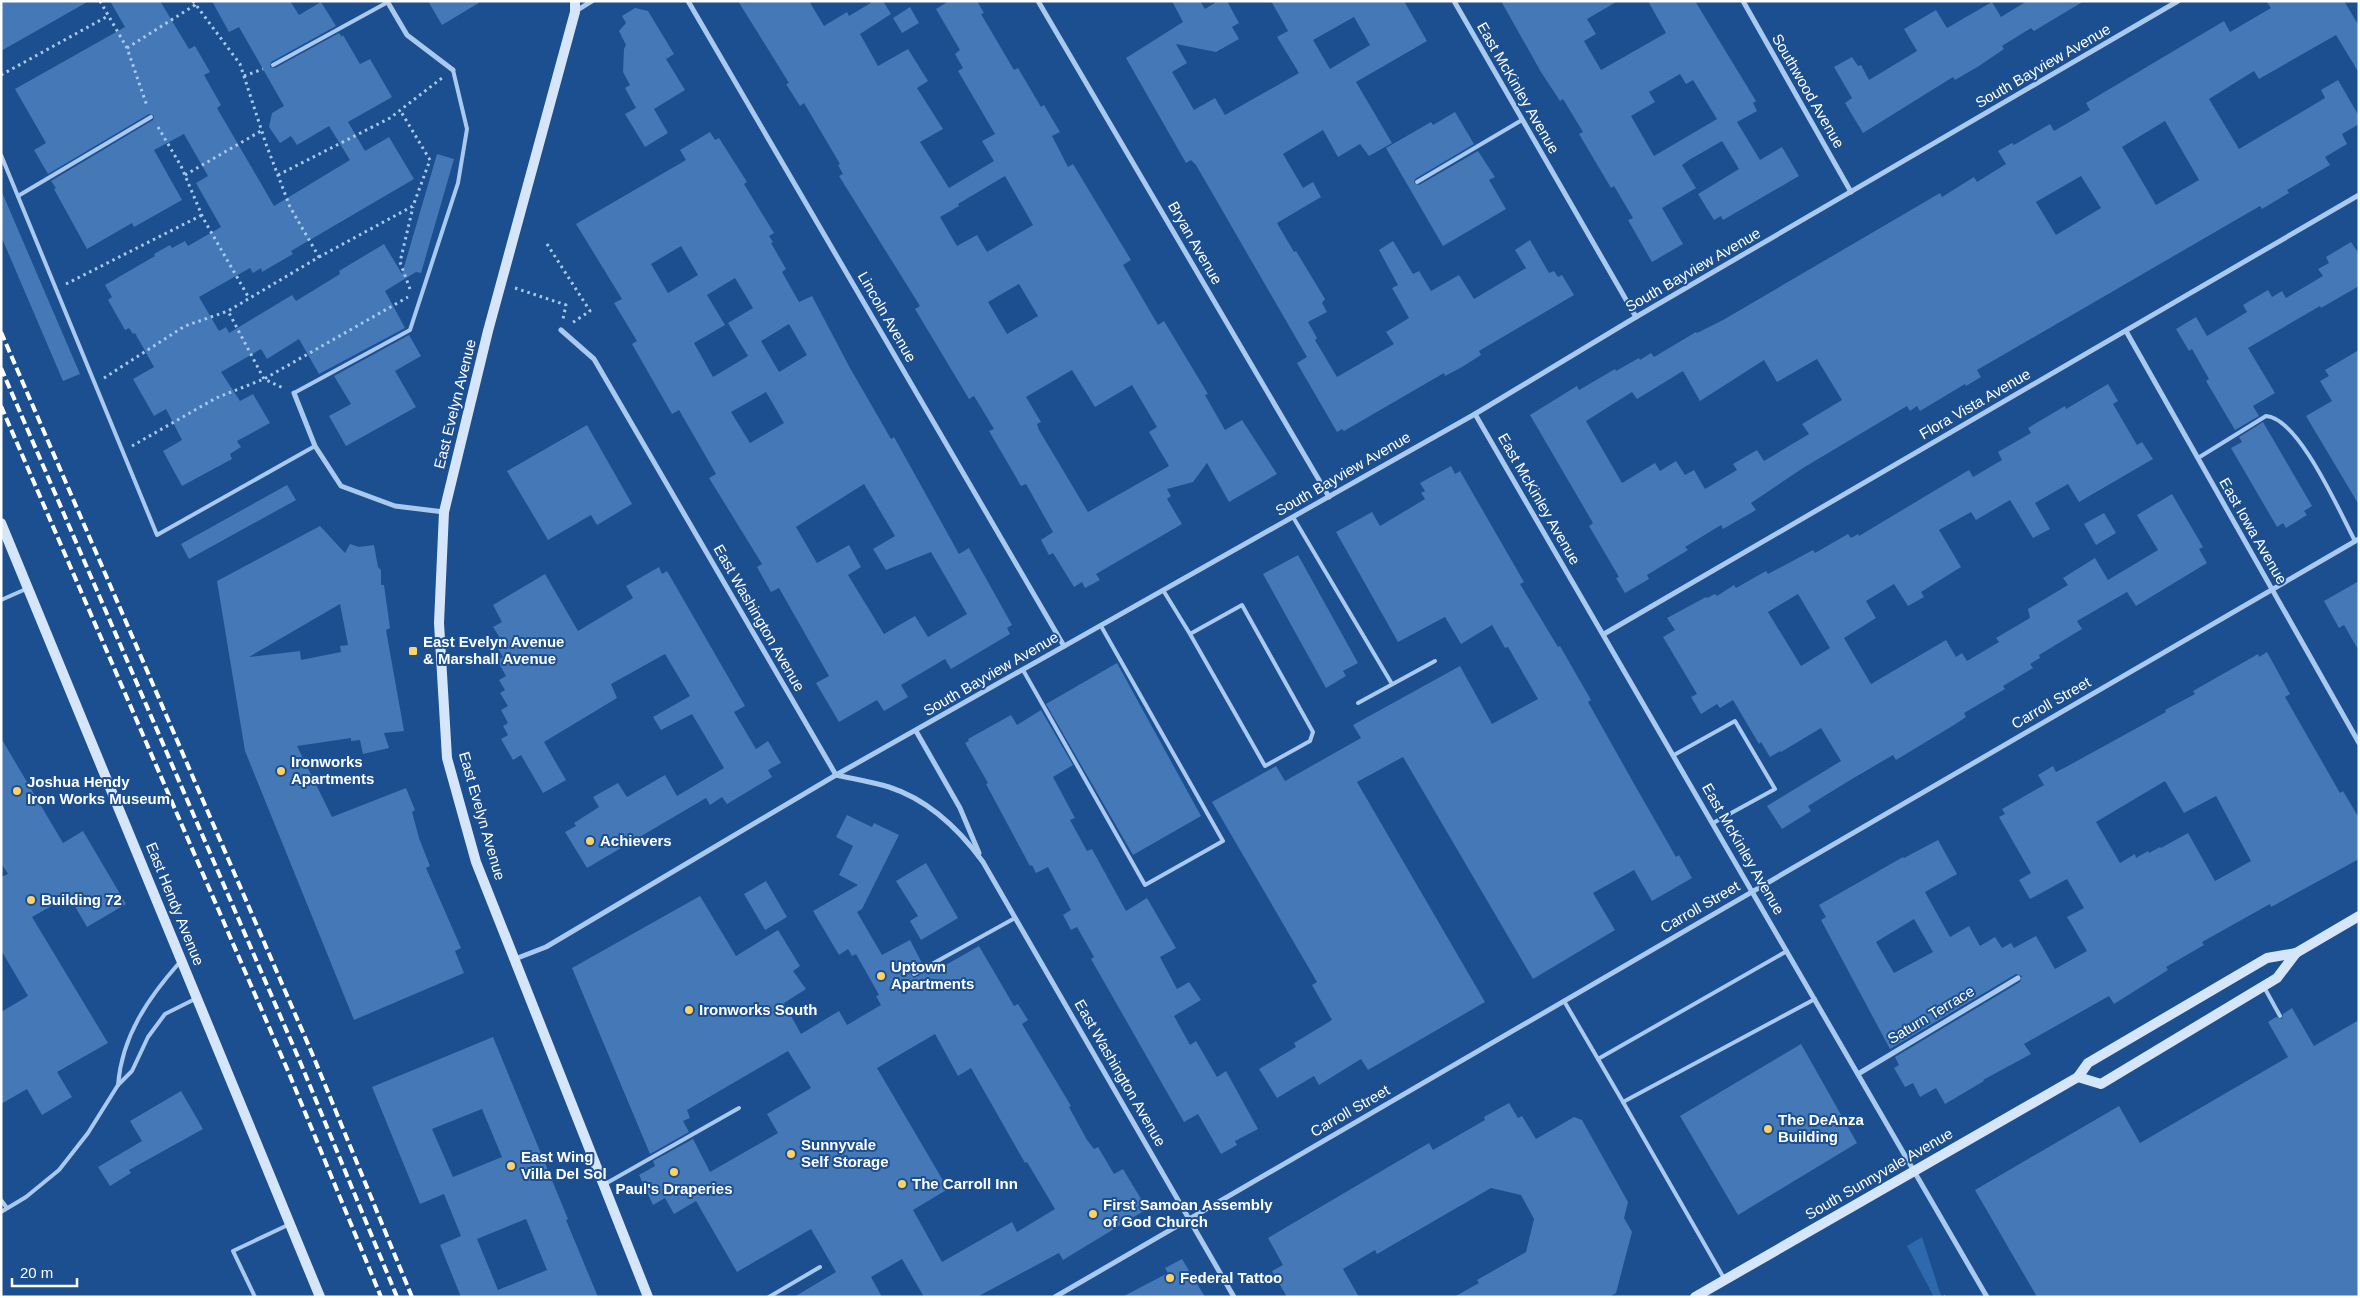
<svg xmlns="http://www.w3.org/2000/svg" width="2360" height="1298" font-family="Helvetica,sans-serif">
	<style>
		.green { fill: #2e69ad }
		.building { fill: #4478b7; fill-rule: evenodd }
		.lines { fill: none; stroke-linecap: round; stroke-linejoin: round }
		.path { stroke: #a9c9ee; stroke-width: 3; stroke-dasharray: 2.5 4; stroke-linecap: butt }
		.lane { stroke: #a9c9ee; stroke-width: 4 }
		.street { stroke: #a9c9ee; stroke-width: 5 }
		.secondary { stroke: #d6e6fa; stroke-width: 10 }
		.rail { stroke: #fff; stroke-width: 4; stroke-dasharray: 9 4; stroke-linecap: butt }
		.poi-dot { fill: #ffd166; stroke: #1b4f8f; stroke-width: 2 }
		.labels { text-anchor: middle; stroke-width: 4; stroke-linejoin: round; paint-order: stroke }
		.street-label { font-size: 15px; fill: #fff; stroke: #1b4f8f }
		.poi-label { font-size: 15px; font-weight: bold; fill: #fff; stroke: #1b4f8f; text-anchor: start }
	</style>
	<rect width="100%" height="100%" fill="#1b4f8f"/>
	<path class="green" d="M1922 1237 1940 1293 1942 1297H1934L1907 1246Z"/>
	<g class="building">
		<path d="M1 1H89L1 51Z"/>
		<path d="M110 1H160L189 49 195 46 210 72 204 75 221 105 217 108 274 206 350 160 329 126 297 145 291 136 280 143 269 127 272 113 284 106 239 27 229 32 212 1H290L299 15 321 2 336 26 271 62 270 67 275 68 339 33 342 37 343 35 360 64 370 59 392 97 348 122 365 151 389 137 414 179 291 251 293 254 262 272 261 268 253 273 250 268 199 297 219 331 226 327 229 333 292 295 296 301 340 274 339 271 384 244 402 274 437 154 454 159 421 273 416 272 385 291 405 328 319 374 299 339 267 359 261 349 221 372 240 401 253 394 270 423 237 441 241 447 230 454 232 459 182 486 163 451 182 440 166 409 154 416 133 379 154 367 135 333 133 334 129 328 125 330 108 300 112 297 105 285 155 256 154 254 170 245 172 248 185 241 188 246 221 227 196 183 208 176 184 134 154 150 182 200 134 227 132 223 87 249 54 189 56 188 51 181 153 120 154 116 149 114 48 174 34 150 46 143 15 89 125 27Z"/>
		<path d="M428 1H482L442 25Z"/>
		<path d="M738 1H809L824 26 847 12 849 16 874 1H883L891 14 860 34 878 66 908 49 928 81 917 88 943 129 920 142 949 188 994 161 982 141 995 134 958 71 963 68 955 54 960 50 936 9 949 1H977L984 13 981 14 1014 70 1018 68 1041 107 1044 105 1060 132 1052 136 1068 167 1073 164 1131 260 1123 265 1158 325 1164 321 1208 394 1205 395 1225 430 1242 420 1277 474 1229 502 1207 463 1193 482 1167 489 1171 496 1167 499 1182 524 1096 574 1100 580 1085 588 1082 582 1074 587 1053 553 1049 555 1041 540 1053 532 1026 484 1021 486 989 431 994 429 974 396 969 399 915 309 920 306 839 176 843 174 838 165 840 164 804 103 800 106 786 84 789 83ZM1005 176 1033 225 987 252 977 235 957 246 940 217 959 206 958 204ZM1019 284 1038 316 1007 334 988 302ZM1072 370 1095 407 1132 385 1157 427 1149 432 1169 466 1088 512 1039 430 1037 424 1041 422 1026 397Z"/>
		<path d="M1172 1H1200L1205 9 1218 1H1227L1239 23 1232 27 1239 39 1216 52 1176 44 1187 63 1172 72 1194 110 1215 98 1225 115 1299 73 1277 37 1288 31 1271 1H1404L1427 41 1356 82 1392 143 1369 156 1360 144 1338 157 1323 130 1283 154 1303 188 1313 182 1321 197 1277 223 1294 252 1296 251 1325 299 1322 303 1327 312 1308 322 1317 338 1315 340 1337 377 1394 344 1386 332 1409 318 1392 288 1398 285 1379 250 1393 241 1413 274 1419 271 1431 291 1459 275 1474 299 1526 268 1515 250 1530 240 1549 273 1554 271 1558 277 1562 275 1574 295 1479 351 1481 355 1462 367 1445 376 1444 373 1344 431 1342 429 1337 432 1297 363 1307 357 1196 165 1191 160 1186 163 1126 58 1183 22ZM1354 17 1370 45 1330 69 1313 40Z"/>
		<path d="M1501 1H1618L1587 19 1596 34 1584 41 1601 70 1666 33 1648 1H1695L1756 101 1753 103 1757 111 1737 122 1760 160 1782 147 1799 176 1723 220 1721 216 1714 220 1698 194 1739 169 1722 141 1689 160 1682 165 1696 188 1662 208 1683 244 1652 262 1628 220 1633 218 1614 186 1611 188 1579 134 1583 132 1563 99 1560 101 1541 72ZM1680 74 1686 84 1693 80 1717 119 1654 156 1631 116 1655 102 1649 92Z"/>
		<path d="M2027 1H2084L2034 31 2031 28 2002 46 2004 49 1979 66 1955 80 1953 77 1863 133 1845 103 1852 98 1834 67 1852 57 1858 66 1861 65 1869 80 1917 51 1904 29 1936 10 1947 28 1992 2 2001 17Z"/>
		<path d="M2266 1H2344L2359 26V73L2336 35 2259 79 2254 71 2209 99 2239 149 2325 98 2321 90 2338 80 2359 116V124L2342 134 2347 144 2325 157 2330 165 2287 190 2289 193 2262 209 2260 206 1977 370 1981 377 1966 386 1965 384 1920 411 1917 406 1910 411 1907 406 1803 468 1751 503 1756 510 1723 529 1721 525 1685 547 1688 550 1647 575 1649 579 1625 593 1616 578 1619 577 1589 526 1593 523 1530 415 1577 386 1579 390 1615 369 1616 371 1639 358 1640 360 1651 353 1654 357 1696 332 1697 333 1723 320 1940 193 1942 197 1974 177 1977 182 2006 164 1998 151 2012 143 2014 145 2050 124 2054 131 2090 110 2086 103 2224 21 2230 32 2271 8ZM2165 121 2199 180 2156 205 2122 147ZM2081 176 2101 208 2056 235 2036 202ZM1817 359 1842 400 1802 424 1809 434 1764 461 1757 450 1733 464 1737 470 1705 489 1694 470 1685 475 1676 461 1660 471 1655 463 1622 483 1586 421 1632 392 1637 399 1683 371 1700 401 1764 360 1777 382Z"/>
		<path d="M910 7 919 23 902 33 893 18Z"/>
		<path d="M635 8 648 11 674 54 666 59 685 90 654 109 668 133 645 147 625 114 636 108 625 88 630 85 623 72 624 49 626 45 619 31 626 23 622 16Z"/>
		<path d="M1455 112 1474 144 1415 179 1414 183 1419 185 1478 151 1495 177 1489 180 1506 209 1443 246 1386 148 1431 122 1433 125Z"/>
		<path d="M710 132 715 140 719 138 747 182 744 184 774 233 769 236 773 242 771 243 786 269 782 272 799 302 812 296 850 368 891 439 894 437 959 554 969 548 1012 625 1007 628 1010 634 951 669 945 659 901 685 908 697 884 711 877 700 839 722 816 683 829 676 779 588 771 592 757 567 762 564 709 478 716 474 679 410 672 414 632 344 637 341 614 303 622 299 576 224 686 160 680 150ZM681 246 698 275 668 293 651 264ZM735 278 753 308 728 323 748 356 713 377 694 343 725 325 707 295ZM789 324 807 355 779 372 761 341ZM766 392 784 423 750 443 731 412ZM864 484 895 536 873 549 886 570 931 552 967 614 928 637 915 616 884 634 848 575 861 567 849 545 817 563 796 527Z"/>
		<path d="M1 190 80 374 63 381 1 236Z"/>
		<path d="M2351 242 2359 254V286L2321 308 2320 306 2248 348 2275 393 2253 406 2259 416 2235 430 2206 381 2209 379 2192 349 2189 351 2176 329 2196 317 2207 336 2247 312 2243 305 2268 290 2272 297 2282 291 2286 298 2323 276 2318 269 2329 263 2326 257Z"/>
		<path d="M409 335 421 356 395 371 416 407 346 446 329 416 351 404 334 376Z"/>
		<path d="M2359 350V505L2306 416 2332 401 2320 381 2329 376 2325 370Z"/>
		<path d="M2108 384 2118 401 2113 404 2137 445 2142 442 2153 459 2079 502 2068 484 2035 503 2050 529 2033 538 2010 500 1976 520 1971 512 1939 530 1961 567 1921 592 1924 597 1908 606 1894 584 1866 601 1876 618 1844 638 1871 684 1946 640 1956 657 1962 653 1967 661 1999 642 1996 638 2030 618 2028 609 2068 585 2063 578 2095 558 2108 580 2158 550 2137 515 2172 494 2203 547 2199 549 2207 563 2136 606 2127 592 2077 621 2082 629 2039 655 2040 658 2030 664 2033 668 2003 686 2005 689 1964 713 1966 717 1954 725 1896 760 1893 755 1852 779 1808 806 1811 811 1782 829 1767 806 1841 761 1821 728 1781 752 1780 751 1770 757 1761 742 1759 744 1733 700 1720 708 1717 704 1701 714 1691 697 1697 694 1663 637 1675 630 1667 618 1706 597 1707 598 1715 594 1717 596 1734 585 1736 588 1766 571 1768 574 1813 550 1815 553 1848 534 1851 538 1858 534 1859 536 1969 470 1973 477 2002 460 1998 452 2031 433 2028 428 2065 406 2066 409ZM1798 594 1830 648 1801 666 1768 612Z"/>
		<path d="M2263 422 2312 506 2304 511 2307 515 2286 528 2283 523 2277 527 2231 448 2242 442 2239 437Z"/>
		<path d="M587 425 632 504 597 525 591 515 548 540 507 471Z"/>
		<path d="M1451 466 1455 474 1460 471 1524 582 1520 584 1558 647 1560 646 1591 700 1588 702 1637 789 1676 857 1679 855 1692 878 1652 901 1634 870 1593 893 1615 930 1533 979 1403 757 1357 782 1485 1002 1368 1070 1361 1059 1319 1085 1314 1076 1277 1098 1259 1069 1296 1047 1294 1043 1332 1020 1312 985 1317 982 1212 802 1276 766 1285 781 1361 738 1353 725 1460 666 1492 724 1538 699 1508 647 1505 648 1492 625 1461 644 1445 617 1398 642 1336 532 1372 512 1380 526 1425 499 1421 493 1425 491 1420 483Z"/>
		<path d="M287 485 296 500 189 559 181 544Z"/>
		<path d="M2104 513 2116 533 2096 545 2084 524Z"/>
		<path d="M320 526 345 553 350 544 359 547 374 545 378 567 381 570V585H384L390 628 386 630 404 731 384 733 389 748 363 754 360 740 351 741V738L297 746 332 817 406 788 415 810 412 812 419 838 430 866 426 868 461 948 455 951 464 973 354 1020 245 751 217 581ZM340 604 348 645 340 646 341 652 301 660 300 651 249 657Z"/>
		<path d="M1298 555 1358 663 1343 671 1346 676 1326 688 1263 574Z"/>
		<path d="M659 567 662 574 667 571 745 706 734 712 756 749 768 741 781 763 768 770 772 777 727 804 722 797 710 805 706 798 587 868 565 832 576 826 574 823 599 807 593 797 618 783 627 797 665 775 677 796 724 768 692 714 661 730 653 717 690 696 665 654 611 684 617 698 544 742 566 780 543 793 521 755 513 760 501 739 508 735 503 726 508 723 501 710 508 706 500 693 505 690 499 680 506 676 497 660 503 657 495 644 502 641 493 627 502 622 493 605 545 574 578 631 633 598 626 586Z"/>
		<path d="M2359 581V651L2344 625 2339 628 2324 601Z"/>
		<path d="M2267 652 2290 694 2285 697 2340 793 2343 791 2359 818V859L2271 907 2270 904 2202 942 2204 945 2166 967 2168 970 2114 1004 2109 996 2024 1044 2031 1054 1983 1080 1984 1081 1945 1104 1936 1088 1920 1097 1913 1083 1905 1087 1894 1068 1899 1065 1895 1057 2020 982 2022 976 2016 974 1890 1049 1821 920 1826 917 1819 905 1903 857 1904 858 1938 840 1957 874 1925 892 1950 937 1969 926 1980 946 1995 937 2002 948 2011 943 2014 948 2036 936 2055 969 2087 951 2067 917 2084 908 2067 879 2030 899 2019 880 2031 873 1999 817 2005 814 2002 809 2044 785 2038 775 2053 766 2056 772 2066 767 2166 712 2165 710 2195 694 2193 691 2258 654 2259 657ZM2165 781 2184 813 2216 796 2251 861 2215 881 2188 833 2161 848 2160 847 2149 853 2148 851 2136 858 2135 854 2120 863 2096 822ZM1914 919 1933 952 1894 973 1876 942Z"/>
		<path d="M1117 663 1201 816 1133 855 1046 704Z"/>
		<path d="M1041 710 1073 765 1053 777 1075 818 1070 820 1087 851 1092 849 1126 911 1147 898 1176 948 1160 957 1177 989 1189 982 1201 1000 1174 1016 1190 1045 1196 1041 1217 1077 1226 1071 1258 1129 1235 1141 1237 1145 1221 1154 1198 1114 1184 1122 1091 959 1094 957 1077 927 1071 930 1063 915 1071 910 1048 867 1036 873 1032 865 1030 866 986 784 988 783 965 743 969 741 968 739 1011 715 1017 725Z"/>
		<path d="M1 738 63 843 83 831 126 904 87 927 69 896 32 917 108 1043 57 1072 72 1097 42 1115 27 1089 1 1104V1012L28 996 1 950V877L8 874 1 863Z"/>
		<path d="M847 815 872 827 874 823 899 835 862 909 857 912 882 955 910 940 923 965 911 972V975L914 978 927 971 928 975 979 946 1014 1006 1018 1004 1028 1020 1022 1024 1071 1106 1069 1107 1087 1140 1094 1149 1098 1147 1114 1174 1123 1169 1147 1209 1063 1260 1059 1253 977 1297H924L902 1259 871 1277 882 1297H794L836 1272 811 1229 737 1272 696 1201 674 1214 665 1198 653 1205 639 1175 655 1166 653 1161 693 1139 710 1172 778 1133 767 1114 811 1088 788 1051 687 1110 690 1118 683 1121 689 1132 650 1154 572 968 700 896 736 956 778 930 800 966 793 971 806 989 784 1003 801 1034 839 1011 847 1025 881 1005 876 996 879 995 856 954 852 956 848 949 839 955 813 911 858 885 839 875 853 846 836 837ZM935 1034 958 1076 971 1068 1025 1163 1027 1162 1055 1209 1017 1232 1012 1222 942 1262 913 1210 948 1189 877 1068Z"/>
		<path d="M926 863 958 918 921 940 910 921 918 916 896 881Z"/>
		<path d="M766 881 787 917 765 930 744 894Z"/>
		<path d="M2292 1008 2314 1046 2359 1020V1297H2037L1975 1190 2119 1106 2140 1143 2288 1057 2268 1022 2276 1017 2282 1019 2283 1014Z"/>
		<path d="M493 1037 568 1219 566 1220 598 1297H461L440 1245 461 1236 444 1194 420 1204 372 1087ZM482 1109 502 1157 453 1177 432 1129ZM526 1219 547 1270 498 1290 477 1239Z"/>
		<path d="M1801 1044 1857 1143 1738 1215 1680 1116Z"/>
		<path d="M181 1091 203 1129 129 1170 131 1173 110 1186 98 1167 142 1141 130 1121Z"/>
		<path d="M1509 1103 1518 1118 1522 1116 1536 1139 1574 1117 1582 1120 1628 1202 1624 1218 1632 1232 1616 1293 1609 1297H1454L1479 1283 1477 1280 1526 1252 1534 1219 1521 1195 1491 1188 1377 1254 1375 1250 1343 1269 1359 1297H1287L1272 1271 1283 1265 1268 1238 1429 1143 1433 1150 1485 1120 1484 1117Z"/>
		<path d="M1182 1259 1205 1297H1122L1168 1273 1165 1268Z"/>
	</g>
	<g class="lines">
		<g class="path">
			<path d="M100 1 127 48 147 106"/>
			<path d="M193 1 240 64 266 144 290 207 319 257 228 311 264 379 283 388"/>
			<path d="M127 48 195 5 196 1"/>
			<path d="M1 75 108 16"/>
			<path d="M244 76 263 69"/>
			<path d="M158 127 181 166 203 218 249 298"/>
			<path d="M185 175 261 131"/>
			<path d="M278 175 390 118 442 78"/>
			<path d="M547 244 590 311 572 323"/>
			<path d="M319 257 413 206 430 160 400 110"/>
			<path d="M66 284 202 215"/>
			<path d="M515 288 566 305 563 319"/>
			<path d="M410 289 400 262 413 207"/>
			<path d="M104 378 185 326 228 311"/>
			<path d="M132 446 216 398 264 379 408 297"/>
			<path d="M1944 1297H1945"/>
		</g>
		<g class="lane">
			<path d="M273 65 388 2"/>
			<path d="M1 155 157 535 315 446"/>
			<path d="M1417 182 1522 120"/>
			<path d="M18 196 151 117"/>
			<path d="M294 393 410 330 458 183 467 129 453 70"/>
			<path d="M2198 458 2266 416C2299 418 2340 513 2355 541"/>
			<path d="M1293 517 1392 684"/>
			<path d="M1163 590 1190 634 1265 766 1310 741 1313 732 1242 605 1190 634"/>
			<path d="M1 600 26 589"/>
			<path d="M1023 670 1145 885 1223 841 1101 626"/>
			<path d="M1358 703 1435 661"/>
			<path d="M1674 755 1735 721 1775 789 1713 823"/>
			<path d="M1787 951 1598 1059 1623 1102 1815 999"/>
			<path d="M914 974 1015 918"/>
			<path d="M2264 987 2280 1016"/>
			<path d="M1564 1001 1598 1059"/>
			<path d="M118 1085C122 1036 148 998 180 962"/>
			<path d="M1623 1102 1725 1280"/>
			<path d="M605 1184 739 1108"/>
			<path d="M1 1200 7 1208"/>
			<path d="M1 1212 26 1197 59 1170 88 1133 118 1085 132 1071 148 1037 165 1014 195 999"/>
			<path d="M255 1297 233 1251 290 1224"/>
			<path d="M769 1297 820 1267"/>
		</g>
		<g class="street">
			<path d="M387 1 407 35 453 70"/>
			<path d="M688 1 1064 646"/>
			<path d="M1038 1 1329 497"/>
			<path d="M1454 1 1636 317"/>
			<path d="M1743 1 1851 192"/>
			<path d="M576 11 592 1"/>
			<path d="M561 330 594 359 836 775C854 779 872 782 889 787 929 800 959 829 983 862L1234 1297"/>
			<path d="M2126 331 2359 743"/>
			<path d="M294 393 315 446 341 486 395 506 444 512"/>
			<path d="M1475 414 1987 1297"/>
			<path d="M1604 634 2359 195"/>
			<path d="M916 731 960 808 979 853"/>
			<path d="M515 959 546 947 836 775 1475 414 1636 317 2178 1"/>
			<path d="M1858 1074 2018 978"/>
			<path d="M1055 1297 2359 539"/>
		</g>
		<g class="secondary">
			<path d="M575 1V12L488 331 444 512 439 623 447 758 476 862 648 1297"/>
			<path d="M1 523 320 1297"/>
			<path d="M2078 1077 2101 1084 2277 978 2296 953 2359 916"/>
			<path d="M1695 1297 2078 1077 2088 1063 2267 958 2296 953"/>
		</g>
		<g class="rail">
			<path d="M1 332 314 1058 412 1297"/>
			<path d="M1 368 301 1064 397 1297"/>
			<path d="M1 406 288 1071 381 1297"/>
		</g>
	</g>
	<g class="poi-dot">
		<rect x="408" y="646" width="10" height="10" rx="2.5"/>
		<circle cx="281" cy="771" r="5"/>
		<circle cx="17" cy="791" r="5"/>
		<circle cx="590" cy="841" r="5"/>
		<circle cx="31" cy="900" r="5"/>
		<circle cx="881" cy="976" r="5"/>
		<circle cx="689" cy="1010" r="5"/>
		<circle cx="1768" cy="1129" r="5"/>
		<circle cx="791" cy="1154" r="5"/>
		<circle cx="511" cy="1166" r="5"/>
		<circle cx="674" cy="1172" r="5"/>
		<circle cx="902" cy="1184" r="5"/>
		<circle cx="1093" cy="1214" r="5"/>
		<circle cx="1170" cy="1278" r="5"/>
	</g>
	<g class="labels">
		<g class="street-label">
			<text transform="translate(2043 66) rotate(-30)" y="5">South Bayview Avenue</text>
			<text transform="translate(1518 88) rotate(60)" y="5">East McKinley Avenue</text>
			<text transform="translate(1808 91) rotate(60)" y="5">Southwood Avenue</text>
			<text transform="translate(1195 243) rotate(60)" y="5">Bryan Avenue</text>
			<text transform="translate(1693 270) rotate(-30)" y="5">South Bayview Avenue</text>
			<text transform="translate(887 317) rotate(60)" y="5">Lincoln Avenue</text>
			<text transform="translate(455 404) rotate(-76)" y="5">East Evelyn Avenue</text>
			<text transform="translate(1975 404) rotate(-30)" y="5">Flora Vista Avenue</text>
			<text transform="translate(1343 474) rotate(-30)" y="5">South Bayview Avenue</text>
			<text transform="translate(1539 499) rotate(60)" y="5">East McKinley Avenue</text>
			<text transform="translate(2253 531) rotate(60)" y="5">East Iowa Avenue</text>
			<text transform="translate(759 618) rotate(60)" y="5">East Washington Avenue</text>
			<text transform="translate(991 674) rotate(-30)" y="5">South Bayview Avenue</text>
			<text transform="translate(2051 703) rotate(-30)" y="5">Carroll Street</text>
			<text transform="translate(482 816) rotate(74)" y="5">East Evelyn Avenue</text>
			<text transform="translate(1743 849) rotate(60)" y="5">East McKinley Avenue</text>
			<text transform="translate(175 904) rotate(68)" y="5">East Hendy Avenue</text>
			<text transform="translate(1700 907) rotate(-30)" y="5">Carroll Street</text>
			<text transform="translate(1931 1015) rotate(-31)" y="5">Saturn Terrace</text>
			<text transform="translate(1120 1073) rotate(60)" y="5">East Washington Avenue</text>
			<text transform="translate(1350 1111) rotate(-30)" y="5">Carroll Street</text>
			<text transform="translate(1879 1174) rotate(-30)" y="5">South Sunnyvale Avenue</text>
		</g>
		<g class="poi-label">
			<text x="423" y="647">East Evelyn Avenue<tspan x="423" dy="17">&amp; Marshall Avenue</tspan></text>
			<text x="291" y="767">Ironworks<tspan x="291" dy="17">Apartments</tspan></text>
			<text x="27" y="787">Joshua Hendy<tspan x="27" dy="17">Iron Works Museum</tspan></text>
			<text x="600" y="846">Achievers</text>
			<text x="41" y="905">Building 72</text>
			<text x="891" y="972">Uptown<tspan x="891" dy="17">Apartments</tspan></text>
			<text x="699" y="1015">Ironworks South</text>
			<text x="1778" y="1125">The DeAnza<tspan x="1778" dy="17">Building</tspan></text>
			<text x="801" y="1150">Sunnyvale<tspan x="801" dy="17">Self Storage</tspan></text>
			<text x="521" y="1162">East Wing<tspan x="521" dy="17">Villa Del Sol</tspan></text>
			<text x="912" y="1189">The Carroll Inn</text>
			<text x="674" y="1194" text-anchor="middle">Paul's Draperies</text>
			<text x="1103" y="1210">First Samoan Assembly<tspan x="1103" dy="17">of God Church</tspan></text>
			<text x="1180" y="1283">Federal Tattoo</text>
		</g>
	</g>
	<rect width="2360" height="1298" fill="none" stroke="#ffffff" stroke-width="5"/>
	<path d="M12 1278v8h65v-8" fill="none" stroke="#ffffff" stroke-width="2.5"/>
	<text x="20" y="1278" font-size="15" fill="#ffffff" stroke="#1b4f8f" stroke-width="4" paint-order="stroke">20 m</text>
</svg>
